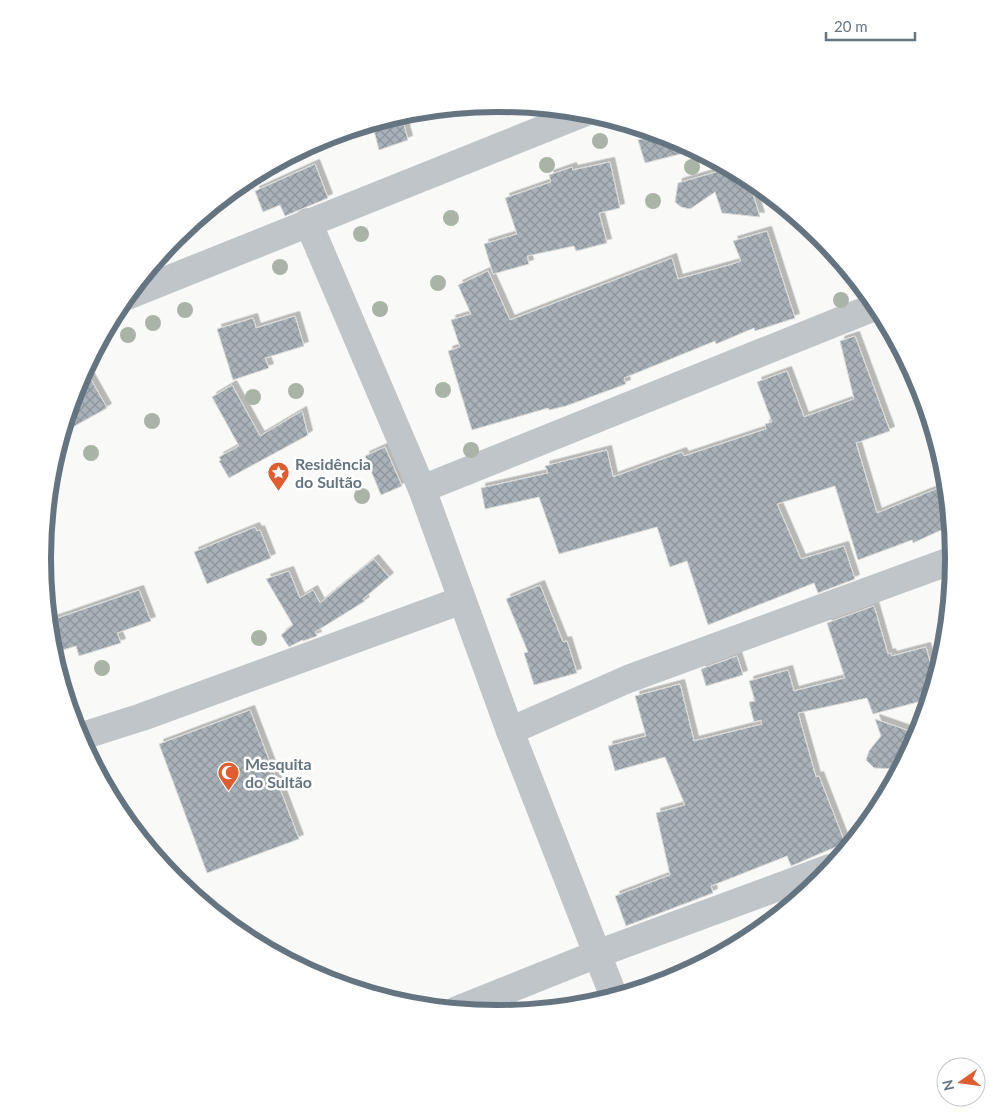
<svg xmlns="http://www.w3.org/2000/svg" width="996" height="1117" font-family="Lato,sans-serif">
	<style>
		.building { fill: url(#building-cross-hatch); stroke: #dbdbd9; filter: url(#shadow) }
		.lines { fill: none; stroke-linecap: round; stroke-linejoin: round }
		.minor { stroke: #c0c5c9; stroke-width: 28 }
		.tree { fill: #a9b3a6 }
		.labels { text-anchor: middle; stroke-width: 5; stroke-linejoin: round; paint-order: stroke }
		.poi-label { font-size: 16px; font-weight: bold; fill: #657481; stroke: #fff; text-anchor: start }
		.rim { fill: none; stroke: #657481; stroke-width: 6 }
	</style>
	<defs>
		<pattern id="building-cross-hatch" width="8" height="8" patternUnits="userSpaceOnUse" patternTransform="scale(1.25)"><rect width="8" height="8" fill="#a9b2b8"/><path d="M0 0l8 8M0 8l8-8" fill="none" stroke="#8d959b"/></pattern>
		<filter id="shadow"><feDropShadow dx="4.5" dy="-4.5" stdDeviation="0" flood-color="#0004"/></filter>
	</defs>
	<rect width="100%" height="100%" fill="#f9f9f7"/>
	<g class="building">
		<path d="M401 114 408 140 379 150 372 123Z"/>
		<path d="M662 134 673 138 696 150 645 163 638 140Z"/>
		<path d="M610 162 620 208 599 213 607 243 576 251 574 246 527 256 529 264 493 274 484 244 517 234 505 198 551 182 549 175 572 167 573 170Z"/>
		<path d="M315 164 328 198 285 216 280 205 263 212 255 191Z"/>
		<path d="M730 168 748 178 760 217 722 213 715 192 690 209 681 207 675 202 678 183Z"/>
		<path d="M767 231 795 318 755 331 754 328 716 344 715 341 624 378 626 384 566 406 549 410 548 408 472 430 448 351 460 347 451 320 471 314 458 285 488 271 510 320 672 258 678 279 733 264 741 261 733 241Z"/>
		<path d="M295 316 304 346 265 358 269 368 233 380 217 329 253 318 256 328Z"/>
		<path d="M855 336 890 431 856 443 877 513 946 485 950 526 913 543 912 540 858 560 835 486 777 504 801 559 844 546 855 579 818 593 814 583 708 625 687 561 670 567 657 527 559 554 539 497 485 509 481 488 548 473 545 466 607 450 613 477 682 452 684 456 766 429 765 424 772 422 757 382 787 371 804 417 854 399 840 341Z"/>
		<path d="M85 369 107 408 62 433 77 384Z"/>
		<path d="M232 385 260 436 302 411 308 435 229 478 219 461 221 460 219 457 239 446 212 397Z"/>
		<path d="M385 447 402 486 381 495 365 456Z"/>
		<path d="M255 527 257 531 260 530 271 558 207 584 194 552Z"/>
		<path d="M374 559 389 577 363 599 365 601 315 632 317 636 303 641 302 640 289 647 281 635 293 625 266 579 289 571 300 598 313 590 320 603Z"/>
		<path d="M540 585 563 642 567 641 577 673 534 685 524 653 528 652 506 599Z"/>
		<path d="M139 590 151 621 117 633 121 643 79 656 76 646 53 653 49 621Z"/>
		<path d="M874 606 888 654 891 653 892 656 926 647 935 680 929 699 873 714 867 698 798 713 816 777 819 776 845 843 791 866 787 856 711 886 713 893 626 926 615 896 670 875 656 813 685 805 665 757 615 771 608 746 646 736 635 696 680 684 694 741 762 724 761 720 754 722 749 702 755 701 749 681 788 670 794 691 845 678 827 623Z"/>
		<path d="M737 656 743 675 706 686 701 669Z"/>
		<path d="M250 710 299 839 207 873 159 744Z"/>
		<path d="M875 719 918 734 899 769 874 768 866 760 869 751 881 736Z"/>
	</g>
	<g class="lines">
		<g class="minor">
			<path d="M308 222 422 489 510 731 614 997"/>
			<path d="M127 296 586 112"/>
			<path d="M422 489 877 306"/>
			<path d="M510 731 628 679 953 560"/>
			<path d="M79 737 142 717 462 600"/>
			<path d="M457 1010 597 954 830 868"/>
		</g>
	</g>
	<g class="tree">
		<circle cx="600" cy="141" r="8"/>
		<circle cx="547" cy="165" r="8"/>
		<circle cx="692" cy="167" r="8"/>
		<circle cx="653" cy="201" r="8"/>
		<circle cx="451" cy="218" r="8"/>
		<circle cx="361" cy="234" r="8"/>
		<circle cx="280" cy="267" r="8"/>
		<circle cx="438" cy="283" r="8"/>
		<circle cx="841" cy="300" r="8"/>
		<circle cx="380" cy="309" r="8"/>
		<circle cx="185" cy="310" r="8"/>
		<circle cx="153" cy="323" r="8"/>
		<circle cx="128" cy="335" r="8"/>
		<circle cx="443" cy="390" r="8"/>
		<circle cx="296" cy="391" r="8"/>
		<circle cx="253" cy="397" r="8"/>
		<circle cx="152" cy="421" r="8"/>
		<circle cx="471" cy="450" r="8"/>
		<circle cx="91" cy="453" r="8"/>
		<circle cx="362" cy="496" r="8"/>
		<circle cx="259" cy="638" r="8"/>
		<circle cx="102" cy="668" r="8"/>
	</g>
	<defs>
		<symbol id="sight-pin" viewBox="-11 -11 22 30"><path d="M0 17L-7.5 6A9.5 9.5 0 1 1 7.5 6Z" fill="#df5e31" stroke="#fff"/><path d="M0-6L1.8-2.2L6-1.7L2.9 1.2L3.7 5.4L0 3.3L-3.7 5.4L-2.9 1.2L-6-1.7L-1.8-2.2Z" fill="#fff"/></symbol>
		<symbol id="mosque-pin" viewBox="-11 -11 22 30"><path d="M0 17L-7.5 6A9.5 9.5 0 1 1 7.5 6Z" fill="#df5e31" stroke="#fff"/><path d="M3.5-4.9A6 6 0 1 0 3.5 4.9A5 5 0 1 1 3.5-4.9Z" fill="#fff"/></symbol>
	</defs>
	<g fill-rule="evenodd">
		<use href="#sight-pin" x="266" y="460" width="25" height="34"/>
		<use href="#mosque-pin" x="216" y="760" width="25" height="34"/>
	</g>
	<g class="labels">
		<g class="poi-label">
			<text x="295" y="470">Residência<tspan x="295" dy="18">do Sultão</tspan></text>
			<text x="245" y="770">Mesquita<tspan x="245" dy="18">do Sultão</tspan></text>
		</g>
	</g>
	<path d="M0 0H996V1117H0ZM497 112H499A446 446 0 0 1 945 558V559A446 446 0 0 1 499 1005H497A446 446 0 0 1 51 559V558A446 446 0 0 1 497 112Z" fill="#fff" fill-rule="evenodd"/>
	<path class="rim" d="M497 112H499A446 446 0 0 1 945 558V559A446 446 0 0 1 499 1005H497A446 446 0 0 1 51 559V558A446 446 0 0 1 497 112Z"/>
	<g transform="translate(961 1082) rotate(256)"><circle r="24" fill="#ffffff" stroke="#c1c7cd"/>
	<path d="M0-4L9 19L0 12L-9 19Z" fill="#df5e31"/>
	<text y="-8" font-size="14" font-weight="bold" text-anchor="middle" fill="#657481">N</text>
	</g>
	<path d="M826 32v8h89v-8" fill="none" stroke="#657481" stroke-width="2.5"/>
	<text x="834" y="32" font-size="15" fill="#657481" stroke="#ffffff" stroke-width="4" paint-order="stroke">20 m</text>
</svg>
